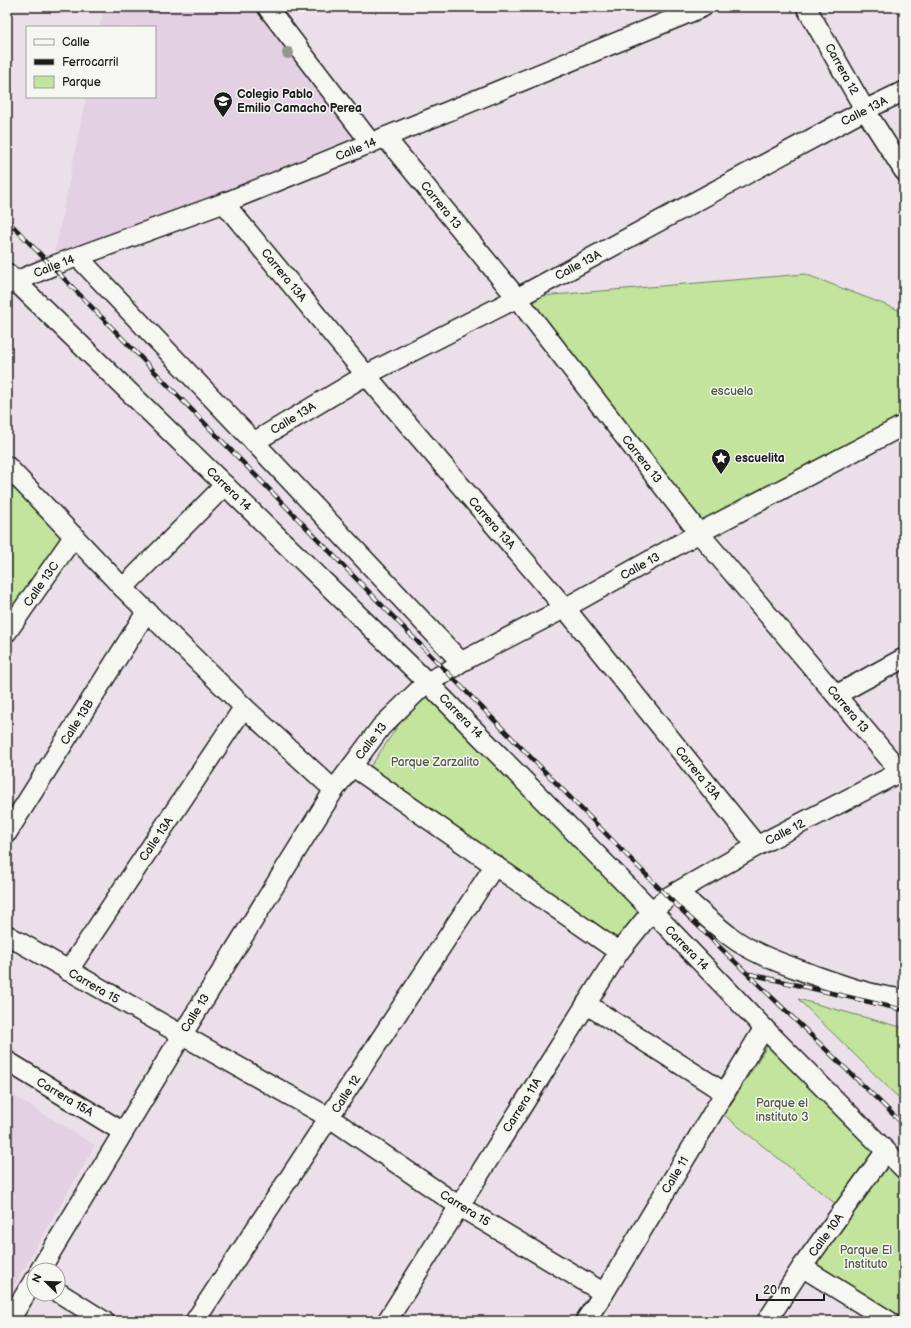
<svg xmlns="http://www.w3.org/2000/svg" width="911" height="1328" font-family="'Balsamiq Sans',sans-serif">
	<style>
		.built { fill: #e3d0e2 }
		.green { fill: #c2e49d; stroke: #6f805c }
		.lines { fill: none; stroke-linecap: round; stroke-linejoin: round }
		.street-casing { stroke: #1c1c1c; stroke-width: 22 }
		.street { stroke: #f6f6f2; stroke-width: 19 }
		.rail-casing { stroke: #1c1c1c; stroke-width: 4.5 }
		.rail { stroke: #f6f6f2; stroke-width: 3; stroke-dasharray: 9; stroke-linecap: butt }
		.tree { fill: #95958e }
		.labels { text-anchor: middle; stroke-width: 3; stroke-linejoin: round; paint-order: stroke }
		.street-label { font-size: 12px; fill: #1c1c1c; stroke: #f6f6f2 }
		.poi-label { font-size: 12px; font-weight: bold; fill: #1c1c1c; stroke: #f6f6f2; text-anchor: start }
		.park-label { font-size: 12px; fill: #4e5843; stroke: #f6f6f2 }
	</style>
	<rect width="100%" height="100%" fill="#ebe0e9"/>
	<filter id="ink" filterUnits="userSpaceOnUse"><feTurbulence type="fractalNoise" baseFrequency=".025" numOctaves="2"/><feDisplacementMap in="SourceGraphic" scale="8" xChannelSelector="R" yChannelSelector="G"/><feConvolveMatrix kernelMatrix="1 2 1 2 8 2 1 2 1" color-interpolation-filters="sRGB"/></filter>
	<g filter="url(#ink)">
		<g class="built">
			<path d="M104 7H274L381 140 52 266 86 97H155V27H100Z"/>
			<path d="M7 1092 95 1145 7 1298Z"/>
		</g>
		<g class="green">
			<path d="M805 274 904 312V425L699 533 517 298Z"/>
			<path d="M17 487 70 538 14 616 7 611V493Z"/>
			<path d="M433 686 651 915 623 950 364 776 408 711Z"/>
			<path d="M798 999 904 1028V1103Z"/>
			<path d="M769 1043 904 1168V1321H892L808 1266 891 1161 842 1209 724 1115Z"/>
		</g>
		<g class="lines">
			<defs>
				<g id="street">
					<path d="M267 7 371 143"/>
					<path d="M806 7 865 110 904 171"/>
					<path d="M385 137 517 298 699 533 904 776"/>
					<path d="M224 203 366 375 565 608 757 846"/>
					<path d="M78 257 254 442 461 662"/>
					<path d="M7 273 427 682 652 911 764 1028 904 1169"/>
					<path d="M7 285 52 266 224 203 703 7"/>
					<path d="M254 442 366 375 517 298 865 110 904 91"/>
					<path d="M7 466 123 588 244 707 334 790"/>
					<path d="M123 588 225 485"/>
					<path d="M7 632 74 536"/>
					<path d="M836 695 904 658"/>
					<path d="M352 766 619 952"/>
					<path d="M7 833 147 611"/>
					<path d="M677 892C695 906 712 923 731 937 754 954 781 963 808 973 839 984 871 996 904 999"/>
					<path d="M7 935 182 1035 330 1118 459 1206 604 1293"/>
					<path d="M68 971 244 707"/>
					<path d="M586 1004 725 1093"/>
					<path d="M7 1061 123 1132"/>
					<path d="M802 1267 889 1321"/>
					<path d="M40 1270 182 1035 334 790 381 727 427 682 447 672 461 662 565 608 699 533 904 425"/>
					<path d="M58 1292 104 1321"/>
					<path d="M9 1321 34 1280"/>
					<path d="M195 1321 495 865"/>
					<path d="M387 1321 619 952 652 911 668 897 757 846 904 770"/>
					<path d="M585 1321 604 1293 764 1028"/>
					<path d="M767 1321 802 1267 886 1151"/>
				</g>
			</defs>
			<use href="#street" class="street-casing"/>
			<use href="#street" class="street"/>
			<defs>
				<g id="rail">
					<path d="M7 220 447 672 668 897 904 1125"/>
					<path d="M750 974 904 1010"/>
				</g>
			</defs>
			<use href="#rail" class="rail-casing"/>
			<use href="#rail" class="rail"/>
		</g>
		<circle class="tree" cx="288" cy="53" r="6"/>
	</g>
	<defs>
		<symbol id="school-pin" viewBox="-11 -11 22 30"><path d="M0 17L-7.5 6A9.5 9.5 0 1 1 7.5 6Z" fill="#1c1c1c" stroke="#f6f6f2"/><path d="M0-5L7-2L0 1L-7-2ZM-4 1L0 2.5L4 1V4Q0 6-4 4Z" fill="#fff"/></symbol>
		<symbol id="sight-pin" viewBox="-11 -11 22 30"><path d="M0 17L-7.5 6A9.5 9.5 0 1 1 7.5 6Z" fill="#1c1c1c" stroke="#f6f6f2"/><path d="M0-6L1.8-2.2L6-1.7L2.9 1.2L3.7 5.4L0 3.3L-3.7 5.4L-2.9 1.2L-6-1.7L-1.8-2.2Z" fill="#fff"/></symbol>
	</defs>
	<g fill-rule="evenodd">
		<use href="#school-pin" x="212" y="90" width="22" height="30"/>
		<use href="#sight-pin" x="710" y="447" width="22" height="30"/>
	</g>
	<g class="labels">
		<g class="street-label">
			<text transform="translate(842 69) rotate(61)" y="4">Carrera 12</text>
			<text transform="translate(864 111) rotate(-27)" y="4">Calle 13A</text>
			<text transform="translate(356 149) rotate(-22)" y="4">Calle 14</text>
			<text transform="translate(441 205) rotate(51)" y="4">Carrera 13</text>
			<text transform="translate(578 265) rotate(-28)" y="4">Calle 13A</text>
			<text transform="translate(54 266) rotate(-21)" y="4">Calle 14</text>
			<text transform="translate(284 275) rotate(51)" y="4">Carrera 13A</text>
			<text transform="translate(293 418) rotate(-31)" y="4">Calle 13A</text>
			<text transform="translate(642 459) rotate(52)" y="4">Carrera 13</text>
			<text transform="translate(229 489) rotate(44)" y="4">Carrera 14</text>
			<text transform="translate(492 523) rotate(49)" y="4">Carrera 13A</text>
			<text transform="translate(640 566) rotate(-29)" y="4">Calle 13</text>
			<text transform="translate(41 584) rotate(-55)" y="4">Calle 13C</text>
			<text transform="translate(848 709) rotate(50)" y="4">Carrera 13</text>
			<text transform="translate(461 716) rotate(46)" y="4">Carrera 14</text>
			<text transform="translate(77 722) rotate(-58)" y="4">Calle 13B</text>
			<text transform="translate(371 741) rotate(-52)" y="4">Calle 13</text>
			<text transform="translate(698 773) rotate(51)" y="4">Carrera 13A</text>
			<text transform="translate(785 832) rotate(-27)" y="4">Calle 12</text>
			<text transform="translate(156 839) rotate(-56)" y="4">Calle 13A</text>
			<text transform="translate(687 948) rotate(46)" y="4">Carrera 14</text>
			<text transform="translate(94 986) rotate(30)" y="4">Carrera 15</text>
			<text transform="translate(195 1013) rotate(-58)" y="4">Calle 13</text>
			<text transform="translate(346 1094) rotate(-57)" y="4">Calle 12</text>
			<text transform="translate(65 1097) rotate(31)" y="4">Carrera 15A</text>
			<text transform="translate(522 1105) rotate(-58)" y="4">Carrera 11A</text>
			<text transform="translate(675 1175) rotate(-59)" y="4">Calle 11</text>
			<text transform="translate(465 1208) rotate(32)" y="4">Carrera 15</text>
			<text transform="translate(826 1235) rotate(-54)" y="4">Calle 10A</text>
		</g>
		<g class="poi-label">
			<text x="237" y="98">Colegio Pablo<tspan x="237" dy="14">Emilio Camacho Perea</tspan></text>
			<text x="735" y="462">escuelita</text>
		</g>
		<g class="park-label">
			<text x="732" y="395">escuela</text>
			<text x="435" y="766">Parque Zarzalito</text>
			<text x="782" y="1107">Parque el<tspan x="782" dy="14">instituto 3</tspan></text>
			<text x="866" y="1254">Parque El<tspan x="866" dy="14">Instituto</tspan></text>
		</g>
	</g>
	<rect width="911" height="1328" fill="none" stroke="#f6f6f2" stroke-width="24"/>
	<rect x="12" y="12" width="887" height="1304" fill="none" stroke="#1c1c1c" stroke-width="1.5" filter="url(#ink)"/>
	<rect x="26" y="26" width="130" height="72" fill="#f6f6f2" stroke="#9f9f9c"/>
	<rect x="34" y="39" width="20" height="6" fill="#f6f6f2" stroke="#9f9f9c"/>
	<text x="62" y="46" font-size="12" fill="#1c1c1c">Calle</text>
	<rect x="34" y="59" width="20" height="6" fill="#1c1c1c" stroke="#9f9f9c"/>
	<text x="62" y="66" font-size="12" fill="#1c1c1c">Ferrocarril</text>
	<rect x="34" y="76" width="20" height="12" fill="#c2e49d" stroke="#9f9f9c"/>
	<text x="62" y="86" font-size="12" fill="#1c1c1c">Parque</text>
	<g transform="translate(46 1282) rotate(293)"><circle r="19" fill="#f6f6f2" stroke="#9f9f9c"/>
	<path d="M0-3L7 15L0 10L-7 15Z" fill="#1c1c1c"/>
	<text y="-6" font-size="11" font-weight="bold" text-anchor="middle" fill="#1c1c1c">N</text>
	</g>
	<path d="M757 1294v6h67v-6" fill="none" stroke="#1c1c1c" stroke-width="2"/>
	<text x="763" y="1294" font-size="12" fill="#1c1c1c" stroke="#f6f6f2" stroke-width="3" paint-order="stroke">20 m</text>
</svg>
